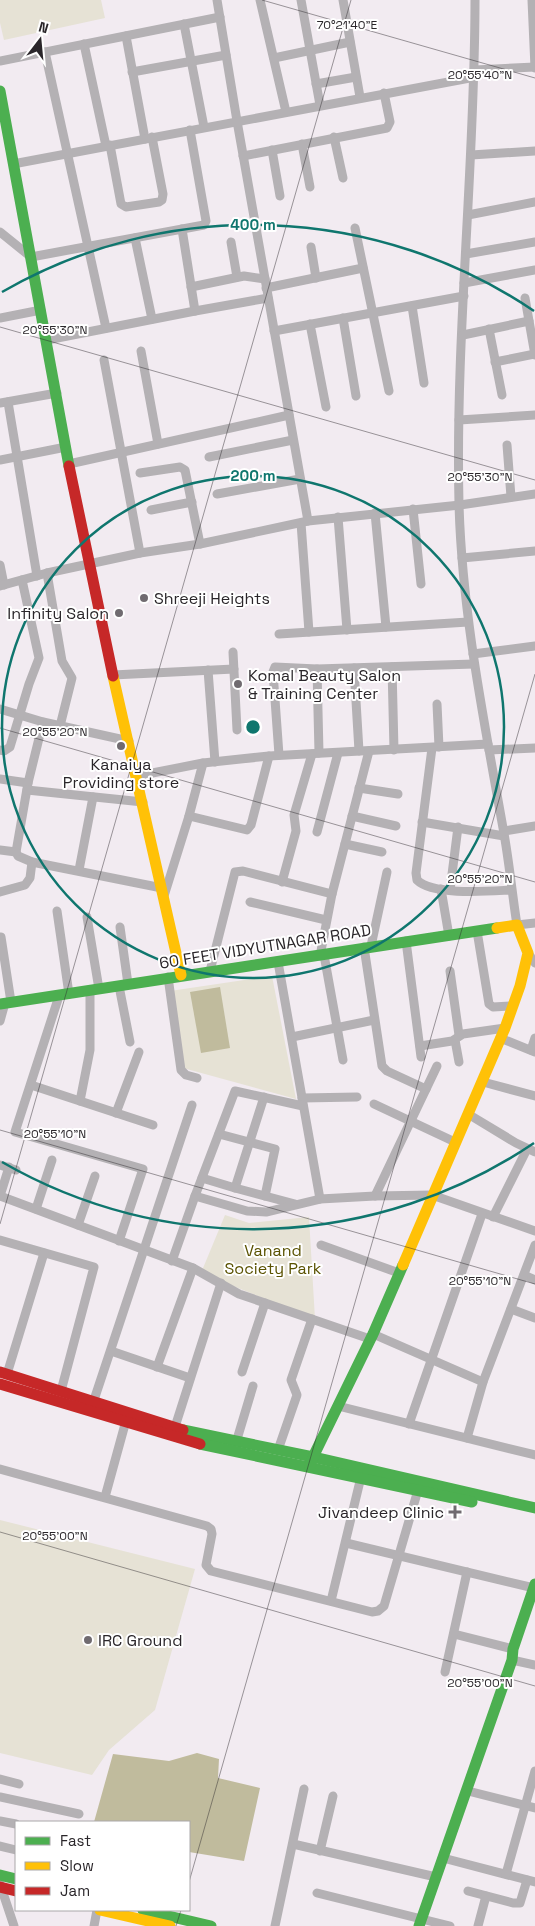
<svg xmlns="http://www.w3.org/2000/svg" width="535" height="1926" font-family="'Space Grotesk',sans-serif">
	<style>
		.green { fill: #e6e2d5 }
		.water { fill: #c0bb9d }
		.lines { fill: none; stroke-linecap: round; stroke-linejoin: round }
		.street { stroke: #b4b1b4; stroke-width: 9 }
		.fast { stroke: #4caf50; stroke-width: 11 }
		.slow { stroke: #ffc107; stroke-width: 11 }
		.jam { stroke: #c62828; stroke-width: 11 }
		.ticks { fill: none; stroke: #2a262a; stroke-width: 1; stroke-opacity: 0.45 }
		.ring { fill: none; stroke: #0f766e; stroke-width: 2.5 }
		.poi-dot { fill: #706b70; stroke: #fff; stroke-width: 2 }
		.labels { text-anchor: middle; stroke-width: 4; stroke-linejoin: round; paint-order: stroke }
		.poi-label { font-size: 16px; fill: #2a262a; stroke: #fff; text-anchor: start }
		.street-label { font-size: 16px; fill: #2a262a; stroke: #fff }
		.park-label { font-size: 16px; fill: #5a5200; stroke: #fff }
		.ticks-label { font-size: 12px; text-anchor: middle; fill: #2a262a; stroke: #fff; stroke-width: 4; stroke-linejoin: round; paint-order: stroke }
		.centre { fill: #0f766e; stroke: #fff; stroke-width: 2.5 }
		.ring-label { font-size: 15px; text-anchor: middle; font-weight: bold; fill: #0f766e; stroke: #fff; stroke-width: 4; stroke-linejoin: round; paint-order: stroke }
	</style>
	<rect width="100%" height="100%" fill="#f2ebf1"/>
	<g class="green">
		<path d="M0 0H101L105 18 4 40 0 23Z"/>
		<path d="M272 976 296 1099 183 1068 170 991Z"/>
		<path d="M225 1215 249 1223 309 1217 315 1319 201 1273Z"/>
		<path d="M0 1520 195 1569 155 1710 109 1750 92 1775 0 1753Z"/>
	</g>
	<g class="water">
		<path d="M220 987 230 1048 201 1053 190 992Z"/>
		<path d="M197 1753 219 1759 218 1778 260 1788 244 1861 189 1852V1822H94L113 1754 169 1761Z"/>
	</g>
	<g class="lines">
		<g class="street">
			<path d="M217 0 237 121 308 521"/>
			<path d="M260 0 286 112"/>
			<path d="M301 0 320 105"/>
			<path d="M343 0 360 97"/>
			<path d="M475 0C475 168 455 336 459 504 462 613 484 720 503 828 509 860 512 893 517 925L535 923"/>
			<path d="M532 0 535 68"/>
			<path d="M184 24 204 127"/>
			<path d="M126 36 145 139"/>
			<path d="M84 44 106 146"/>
			<path d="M45 52 106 328"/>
			<path d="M274 58 350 42"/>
			<path d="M0 61 220 17"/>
			<path d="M475 70 535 67"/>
			<path d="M132 72 226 55"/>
			<path d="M316 84 356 77"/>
			<path d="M334 137 343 178"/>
			<path d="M302 144 310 187"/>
			<path d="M110 145 121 204 126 207 159 202 162 200 163 194 152 137"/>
			<path d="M272 150 280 196"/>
			<path d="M471 155 535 151"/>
			<path d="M243 156 387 128 390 122 384 93"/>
			<path d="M13 164 475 77"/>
			<path d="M468 215 535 202"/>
			<path d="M355 228 389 391"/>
			<path d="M182 229 195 311"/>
			<path d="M0 232 31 257 204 225 206 221 190 130"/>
			<path d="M135 238 152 319"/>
			<path d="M231 242 237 277"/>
			<path d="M311 247 316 278"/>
			<path d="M466 254 535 242"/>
			<path d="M464 283 535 270"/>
			<path d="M191 287 244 276 265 279"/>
			<path d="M266 288 363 268"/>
			<path d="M525 298 535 355"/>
			<path d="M412 306 424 383"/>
			<path d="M0 318 41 310"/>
			<path d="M343 318 356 396"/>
			<path d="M310 324 326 407"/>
			<path d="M489 329 502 395"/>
			<path d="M274 331 464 296"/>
			<path d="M463 335 529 321"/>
			<path d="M47 340 195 311 268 298"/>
			<path d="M141 351 158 444"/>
			<path d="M104 360 140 553"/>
			<path d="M495 362 535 354"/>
			<path d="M8 402 37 576"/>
			<path d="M0 403 57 393"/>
			<path d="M459 420 535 415"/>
			<path d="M507 445 511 497"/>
			<path d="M209 457 293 440"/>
			<path d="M0 460 66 447"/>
			<path d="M69 464 289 415"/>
			<path d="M140 473 180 467 185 470 200 544"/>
			<path d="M217 494 300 479"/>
			<path d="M413 509 421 584"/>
			<path d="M151 510 192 502"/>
			<path d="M375 513 386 627"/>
			<path d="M338 517 347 630"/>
			<path d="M301 523 309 632"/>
			<path d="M462 558 535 551"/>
			<path d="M0 565 4 585"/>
			<path d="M47 573 62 661 72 678 60 726"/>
			<path d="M0 586 47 573 140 553 200 544 308 521 460 505 535 494"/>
			<path d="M279 634 468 622"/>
			<path d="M233 652 237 730"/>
			<path d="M473 654 535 646"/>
			<path d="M392 667 394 750"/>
			<path d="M354 668 359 751"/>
			<path d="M317 669 319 753"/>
			<path d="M208 670 215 762"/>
			<path d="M113 675 234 669"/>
			<path d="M437 704 439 747"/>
			<path d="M0 709 43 722 129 741"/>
			<path d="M43 722 28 783 16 852 18 856 32 862 162 888"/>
			<path d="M432 748 416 873 417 880C433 896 490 891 511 890"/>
			<path d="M0 750 4 751 10 747 29 684 39 658 22 580"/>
			<path d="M489 750 535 748"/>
			<path d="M279 755 273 672 275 667 317 669 474 664"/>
			<path d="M137 776 203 763 269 756 488 744"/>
			<path d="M0 779 28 783"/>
			<path d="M359 788 398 794"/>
			<path d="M27 790 143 802"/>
			<path d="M189 816 247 830 251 825 269 756"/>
			<path d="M352 816 396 826"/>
			<path d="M422 822 504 836"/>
			<path d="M504 831 535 826"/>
			<path d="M317 832 338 753"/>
			<path d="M345 844 382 852"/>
			<path d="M0 850 16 852"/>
			<path d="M79 870 93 797"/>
			<path d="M282 882 296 831 294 815 312 754"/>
			<path d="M441 889 449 936"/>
			<path d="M450 890 458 827"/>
			<path d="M0 892 25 885 30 878 32 862"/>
			<path d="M164 896 189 816 203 763"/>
			<path d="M250 902 326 920"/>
			<path d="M57 911 69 994"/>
			<path d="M87 917 99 989"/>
			<path d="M120 927 128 984"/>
			<path d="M477 931 489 1004 493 1007 512 1006"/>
			<path d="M1 937 11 1002"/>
			<path d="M406 941 421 1057"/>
			<path d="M371 946 387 872"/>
			<path d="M364 947 382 1066 387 1071 426 1089"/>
			<path d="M528 953 535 963"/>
			<path d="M324 955 343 1060"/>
			<path d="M320 956 332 894 369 751"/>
			<path d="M278 962 320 1199"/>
			<path d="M210 971 235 872 243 871 332 894"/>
			<path d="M450 971 459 1035"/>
			<path d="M168 977 181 1070 186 1075 197 1078"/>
			<path d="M119 986 130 1042"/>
			<path d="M59 996 15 1132 143 1169 119 1241"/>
			<path d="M0 1021 5 1003"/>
			<path d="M292 1037 374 1020"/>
			<path d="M500 1038 535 1052"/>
			<path d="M455 1040 459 1062"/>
			<path d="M420 1046 452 1041 463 1034 505 1028"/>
			<path d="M531 1050 535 1038"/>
			<path d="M483 1082 535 1096"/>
			<path d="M31 1085 153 1125"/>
			<path d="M264 1097 235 1188 295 1204"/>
			<path d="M302 1098 357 1097"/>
			<path d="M80 1101 90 1050V991"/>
			<path d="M374 1104 455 1142"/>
			<path d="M116 1113 139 1052"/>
			<path d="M468 1114 516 1143 535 1152"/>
			<path d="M219 1134 275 1149 265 1196"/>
			<path d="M0 1165 16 1170"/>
			<path d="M202 1178 235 1188"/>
			<path d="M0 1196 193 1268 239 1294 370 1339"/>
			<path d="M0 1196 9 1167"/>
			<path d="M195 1196 235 1091 303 1106"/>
			<path d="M375 1196 437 1066"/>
			<path d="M36 1209 52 1160"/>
			<path d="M493 1217 527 1149"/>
			<path d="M78 1225 95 1176"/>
			<path d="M0 1240 94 1267 61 1391"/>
			<path d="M321 1245 399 1273"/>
			<path d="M172 1261 195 1196 247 1211 266 1212 320 1199 375 1196 432 1195 535 1231"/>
			<path d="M524 1275 535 1280"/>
			<path d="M511 1309 535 1318"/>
			<path d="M373 1334 483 1382"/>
			<path d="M111 1351 190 1378"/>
			<path d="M157 1367 193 1268"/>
			<path d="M242 1372 265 1303"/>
			<path d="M7 1374 44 1253"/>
			<path d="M92 1406 192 1105"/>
			<path d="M338 1406 535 1455"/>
			<path d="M409 1424 482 1214"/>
			<path d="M174 1430 221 1283"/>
			<path d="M467 1438 483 1382 535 1245"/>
			<path d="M235 1446 253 1386"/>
			<path d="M278 1450 297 1395 291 1380 312 1319"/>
			<path d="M0 1469 207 1526 211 1529 212 1534 206 1565 211 1571 372 1612 378 1611 384 1606 418 1490"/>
			<path d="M105 1497 127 1417"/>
			<path d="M346 1543 534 1588"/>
			<path d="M331 1601 361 1477"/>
			<path d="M454 1634 513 1649"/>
			<path d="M512 1660 535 1665"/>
			<path d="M445 1672 467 1572"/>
			<path d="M0 1779 19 1784"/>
			<path d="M468 1791 535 1808"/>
			<path d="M0 1797 79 1814"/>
			<path d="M0 1821 16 1824"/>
			<path d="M293 1844 436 1877"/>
			<path d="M0 1846 16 1850"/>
			<path d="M320 1851 333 1796"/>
			<path d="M443 1858 535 1882"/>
			<path d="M506 1874 535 1771"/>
			<path d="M0 1884 14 1926"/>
			<path d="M468 1891 513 1903H520L527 1880"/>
			<path d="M317 1893 450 1926"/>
			<path d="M94 1926 97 1910"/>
			<path d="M275 1926 304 1789"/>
			<path d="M478 1926 486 1896"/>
		</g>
		<g class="fast">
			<path d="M0 91 69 466"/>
			<path d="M0 1004 497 928"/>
			<path d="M183 1430 313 1457 535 1508"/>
			<path d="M200 1444 472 1502"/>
			<path d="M310 1467 313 1457 373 1334 403 1265"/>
			<path d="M0 1875 16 1879"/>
			<path d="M143 1910 211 1926"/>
			<path d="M419 1926 512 1660 513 1649 535 1584"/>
		</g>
		<g class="slow">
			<path d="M113 676 181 975"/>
			<path d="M403 1265 505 1028 520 986 528 953 517 925 497 928"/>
			<path d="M100 1910 170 1926"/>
		</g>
		<g class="jam">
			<path d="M69 466 113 676"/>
			<path d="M0 1372 183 1430"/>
			<path d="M0 1384 200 1444"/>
			<path d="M0 1887 16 1891"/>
		</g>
	</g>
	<path class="ticks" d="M262 0 535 78M0 327 535 480M0 728 535 882M0 1130 535 1284M0 1224 351 0M0 1532 535 1686M189 1882 535 674M176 1926 181 1910"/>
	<g class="ring">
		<circle cx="253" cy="727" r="251"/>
		<path d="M534 1143A502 502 0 0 1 2 1162M2 292A502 502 0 0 1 534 311"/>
	</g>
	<g class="poi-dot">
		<circle cx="144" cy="598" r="5"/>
		<circle cx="119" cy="613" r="5"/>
		<circle cx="238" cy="684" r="5"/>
		<circle cx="121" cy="746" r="5"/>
		<path d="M452.5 1504.5h5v5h5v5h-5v5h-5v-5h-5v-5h5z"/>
		<circle cx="88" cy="1640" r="5"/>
	</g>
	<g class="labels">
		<g class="poi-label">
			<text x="154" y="604">Shreeji Heights</text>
			<text x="109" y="619" text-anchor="end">Infinity Salon</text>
			<text x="248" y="681">Komal Beauty Salon<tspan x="248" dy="18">&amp; Training Center</tspan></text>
			<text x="121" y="770" text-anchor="middle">Kanaiya<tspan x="121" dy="18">Providing store</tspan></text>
			<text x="444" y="1518" text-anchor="end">Jivandeep Clinic</text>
			<text x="98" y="1646">IRC Ground</text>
		</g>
		<g class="street-label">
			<text transform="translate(265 946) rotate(-9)" y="6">60 FEET VIDYUTNAGAR ROAD</text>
		</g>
		<g class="park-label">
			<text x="273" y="1256">Vanand<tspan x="273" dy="18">Society Park</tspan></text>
		</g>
	</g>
	<g class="ticks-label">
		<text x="347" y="29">70°21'40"E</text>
		<text x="480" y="79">20°55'40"N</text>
		<text x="55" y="334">20°55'30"N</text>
		<text x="480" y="481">20°55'30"N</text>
		<text x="55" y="736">20°55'20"N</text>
		<text x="480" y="883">20°55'20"N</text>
		<text x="55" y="1138">20°55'10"N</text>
		<text x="480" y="1285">20°55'10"N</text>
		<text x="55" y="1540">20°55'00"N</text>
		<text x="480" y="1687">20°55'00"N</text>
	</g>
	<circle cx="253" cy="727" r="8" class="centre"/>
	<g class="ring-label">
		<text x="253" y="230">400 m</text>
		<text x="253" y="481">200 m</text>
	</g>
	<rect x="15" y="1821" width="175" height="90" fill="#ffffff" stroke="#aaa8aa"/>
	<rect x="25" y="1837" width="25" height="8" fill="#4caf50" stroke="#aaa8aa"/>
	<text x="60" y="1846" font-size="15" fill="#2a262a">Fast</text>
	<rect x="25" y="1862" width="25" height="8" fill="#ffc107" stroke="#aaa8aa"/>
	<text x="60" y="1871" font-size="15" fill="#2a262a">Slow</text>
	<rect x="25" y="1887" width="25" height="8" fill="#c62828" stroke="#aaa8aa"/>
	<text x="60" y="1896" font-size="15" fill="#2a262a">Jam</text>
	<g transform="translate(40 40) rotate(16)" stroke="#ffffff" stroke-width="4" paint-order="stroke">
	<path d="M0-4L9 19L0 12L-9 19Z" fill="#2a262a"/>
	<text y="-8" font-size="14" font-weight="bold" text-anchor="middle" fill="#2a262a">N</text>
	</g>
</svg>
